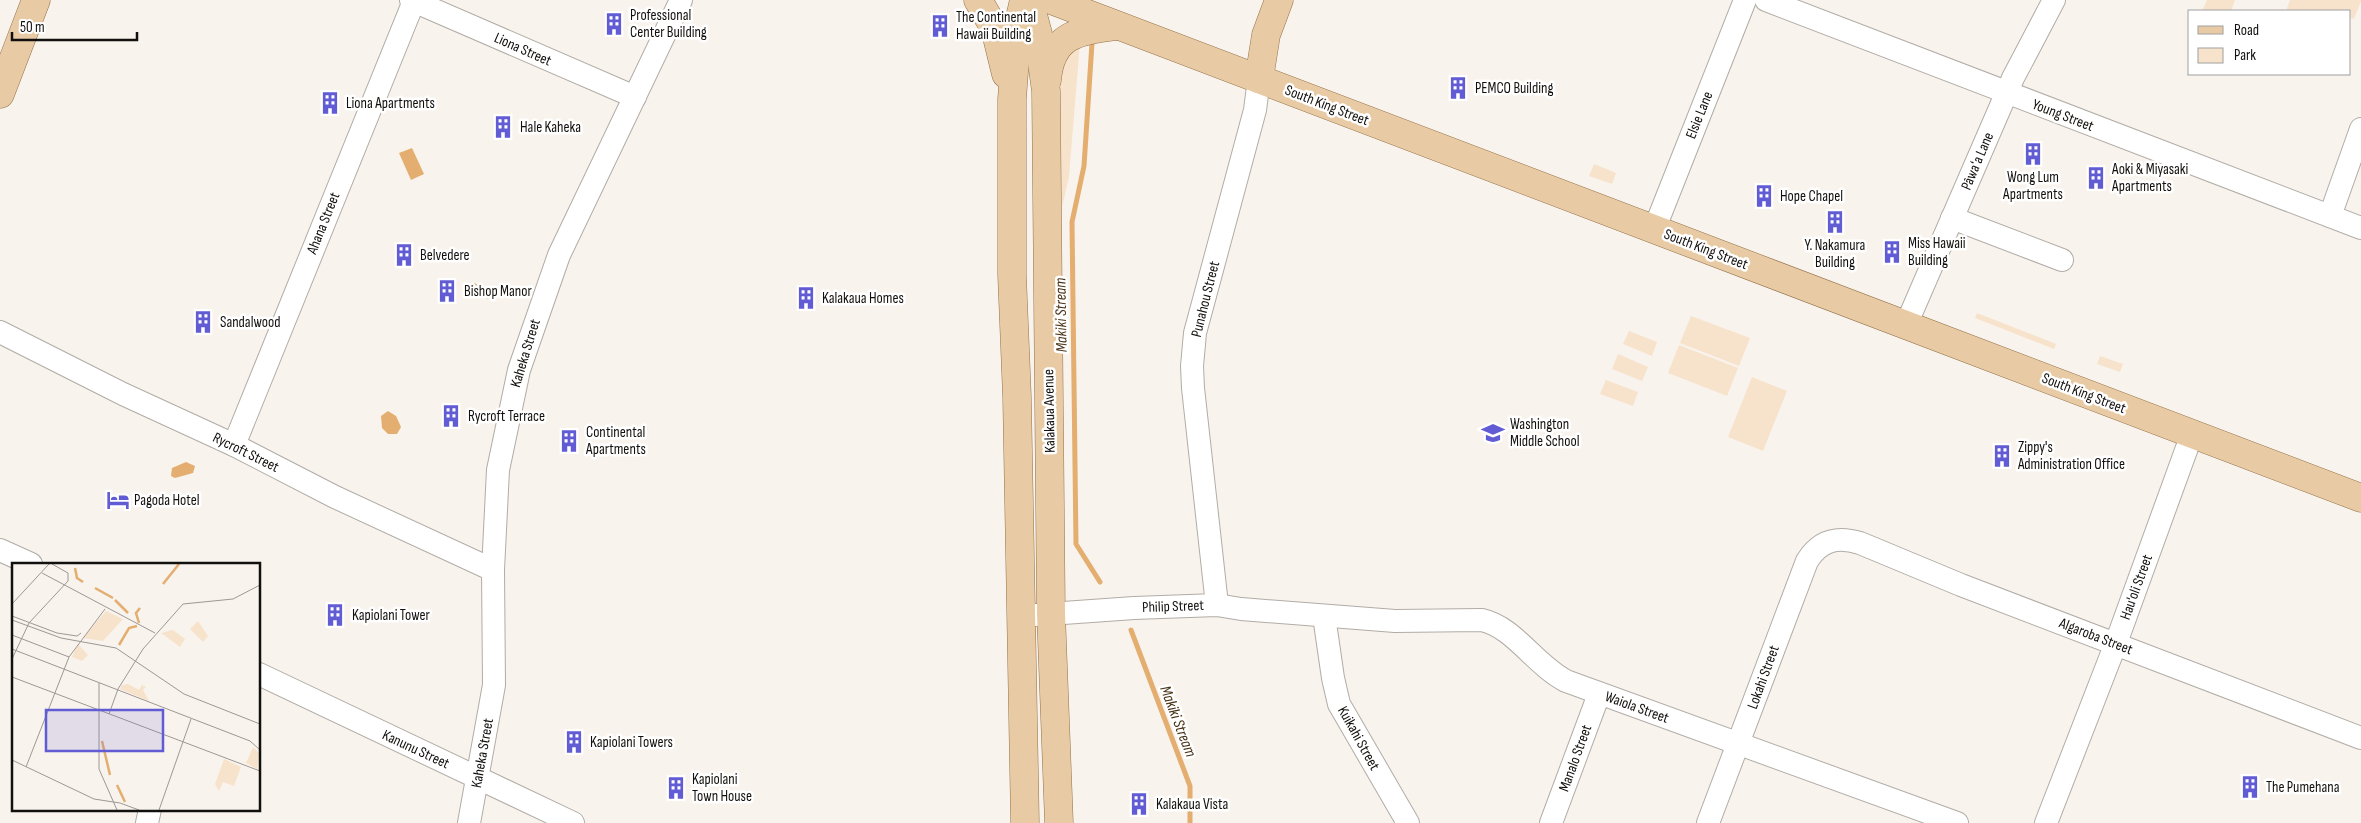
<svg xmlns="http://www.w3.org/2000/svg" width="2361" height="823" font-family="'Sofia Sans Condensed',sans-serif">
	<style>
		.green { fill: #f7e3cb }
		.water { fill: #e3ae6f }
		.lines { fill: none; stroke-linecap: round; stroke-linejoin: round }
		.stream { stroke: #e3ae6f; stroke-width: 5 }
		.minor-casing { stroke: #b1aca6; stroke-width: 24 }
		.major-casing { stroke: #937248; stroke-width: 29 }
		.minor { stroke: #fff; stroke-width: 22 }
		.major { stroke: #e8caa4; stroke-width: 28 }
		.labels { text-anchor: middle; stroke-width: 5; stroke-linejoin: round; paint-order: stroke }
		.poi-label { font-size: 15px; fill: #12100e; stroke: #fff; text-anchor: start }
		.street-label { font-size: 15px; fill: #12100e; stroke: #fff }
		.water-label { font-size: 16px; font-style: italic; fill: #4a3418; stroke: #fff }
		.inset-river { fill: none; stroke: #e3ae6f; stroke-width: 2.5 }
		.inset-road { fill: none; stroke: #9d9894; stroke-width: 1 }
		.view { fill: #615bd4; fill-opacity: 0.15; stroke: #615bd4; stroke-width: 2.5 }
		.inset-edge { fill: none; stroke: #12100e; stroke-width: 2.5 }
	</style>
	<rect width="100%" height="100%" fill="#f9f3ed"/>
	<g class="green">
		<path d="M2207 0H2235L2231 11H2202Z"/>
		<path d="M2290 0H2361V1L2354 19 2350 18V11H2286Z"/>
		<path d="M1080 42 1069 177 1055 237 1053 176 1060 65Z"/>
		<path d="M1594 164 1616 173 1612 184 1589 176Z"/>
		<path d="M1977 313 2056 344 2054 349 1975 318Z"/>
		<path d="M1691 316 1750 338 1739 366 1680 343Z"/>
		<path d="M1629 331 1657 342 1652 356 1623 344Z"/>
		<path d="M1679 345 1738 368 1727 396 1668 373Z"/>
		<path d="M1618 354 1648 367 1642 381 1612 369Z"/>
		<path d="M2100 356 2123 364 2120 372 2097 364Z"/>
		<path d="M1752 377 1787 391 1763 451 1728 437Z"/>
		<path d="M1606 380 1638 392 1633 406 1600 394Z"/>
	</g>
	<g class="water">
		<path d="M412 148 424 174 411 180 399 153Z"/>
		<path d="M474 283 492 291 488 299 471 291Z"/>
		<path d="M388 411 396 416 401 427 397 434H388L382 428 381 416Z"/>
		<path d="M186 462 195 466 193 473 175 478 171 476 172 468Z"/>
	</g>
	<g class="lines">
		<g class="stream">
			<path d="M1092 43 1084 166 1072 222 1076 544 1100 582"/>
			<path d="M1131 630 1190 786V823"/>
		</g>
		<defs>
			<g id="minor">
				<path d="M411 0 635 97"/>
				<path d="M1766 0 2361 228"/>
				<path d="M2330 216 2361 129"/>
				<path d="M1952 218 2062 260"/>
				<path d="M1654 230 1745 0"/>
				<path d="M1906 325 2013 78 2054 0"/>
				<path d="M0 332 123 394 234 445 335 497 493 570"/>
				<path d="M234 445 414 1"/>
				<path d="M0 550 31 564"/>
				<path d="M1217 605 1193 388 1192 366 1195 333 1255 110 1259 79"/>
				<path d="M1021 616 1134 608 1217 605 1241 609 1395 621 1482 620C1514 627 1535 665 1566 681L1957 823"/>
				<path d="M1324 616 1333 678 1339 704 1408 823"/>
				<path d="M259 674 573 823"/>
				<path d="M147 823 150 809"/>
				<path d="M469 823 494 685 493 570 498 470 519 370 559 255 681 0"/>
				<path d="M1551 823 1599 694"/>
				<path d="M1708 823 1807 561C1820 540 1837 536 1860 543L1961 585 2361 738"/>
				<path d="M2046 823 2116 643 2192 434"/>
			</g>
			<g id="major">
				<path d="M978 0 995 29 1006 74"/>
				<path d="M1024 0 1017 31 1012 99V275L1017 397 1025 823"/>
				<path d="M1029 0 1038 34 1046 91 1051 613 1059 823"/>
				<path d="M1051 0 2361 498"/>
				<path d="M1259 79 1266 35 1279 0"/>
				<path d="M1047 80C1051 34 1078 31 1117 26"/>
				<path d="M0 94 36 0"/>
			</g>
		</defs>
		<use href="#minor" class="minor-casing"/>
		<use href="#major" class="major-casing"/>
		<use href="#minor" class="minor"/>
		<use href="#major" class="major"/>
	</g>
	<defs>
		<symbol id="building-bare" viewBox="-9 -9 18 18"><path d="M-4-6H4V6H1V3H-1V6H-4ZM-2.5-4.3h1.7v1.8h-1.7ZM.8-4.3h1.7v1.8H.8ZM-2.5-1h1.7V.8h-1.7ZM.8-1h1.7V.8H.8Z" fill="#615bd4" stroke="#fff" stroke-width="2.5" paint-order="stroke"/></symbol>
		<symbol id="school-bare" viewBox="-9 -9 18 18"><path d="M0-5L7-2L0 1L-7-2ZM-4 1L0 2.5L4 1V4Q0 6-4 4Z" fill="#615bd4" stroke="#fff" stroke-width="2.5" paint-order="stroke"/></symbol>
		<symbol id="hotel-bare" viewBox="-9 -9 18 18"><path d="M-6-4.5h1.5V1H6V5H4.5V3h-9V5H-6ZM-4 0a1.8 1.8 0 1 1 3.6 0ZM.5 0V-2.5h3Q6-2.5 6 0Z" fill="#615bd4" stroke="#fff" stroke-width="2.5" paint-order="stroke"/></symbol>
	</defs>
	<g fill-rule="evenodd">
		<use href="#building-bare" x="598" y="8" width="32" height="32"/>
		<use href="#building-bare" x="924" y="10" width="32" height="32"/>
		<use href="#building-bare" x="1442" y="72" width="32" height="32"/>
		<use href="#building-bare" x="314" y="87" width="32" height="32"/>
		<use href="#building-bare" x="487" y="111" width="32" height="32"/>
		<use href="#building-bare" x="2017" y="138" width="32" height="32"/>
		<use href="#building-bare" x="2080" y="162" width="32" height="32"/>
		<use href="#building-bare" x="1748" y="180" width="32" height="32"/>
		<use href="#building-bare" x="1819" y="206" width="32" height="32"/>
		<use href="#building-bare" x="1876" y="236" width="32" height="32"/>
		<use href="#building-bare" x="388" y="239" width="32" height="32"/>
		<use href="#building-bare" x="431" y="275" width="32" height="32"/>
		<use href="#building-bare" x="790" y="282" width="32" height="32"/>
		<use href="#building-bare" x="187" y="306" width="32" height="32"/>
		<use href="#building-bare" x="435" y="400" width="32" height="32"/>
		<use href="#school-bare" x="1477" y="417" width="32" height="32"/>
		<use href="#building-bare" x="553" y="425" width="32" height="32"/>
		<use href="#building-bare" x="1986" y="440" width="32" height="32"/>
		<use href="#hotel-bare" x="102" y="484" width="32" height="32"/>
		<use href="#building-bare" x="319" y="599" width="32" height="32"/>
		<use href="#building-bare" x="558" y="726" width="32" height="32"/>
		<use href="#building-bare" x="2234" y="771" width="32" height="32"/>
		<use href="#building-bare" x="660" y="772" width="32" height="32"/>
		<use href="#building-bare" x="1123" y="788" width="32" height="32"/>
	</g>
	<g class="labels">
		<g class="poi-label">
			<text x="630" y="20">Professional<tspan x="630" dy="17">Center Building</tspan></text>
			<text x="956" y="22">The Continental<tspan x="956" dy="17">Hawaii Building</tspan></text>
			<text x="1475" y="93">PEMCO Building</text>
			<text x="346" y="108">Liona Apartments</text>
			<text x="520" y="132">Hale Kaheka</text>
			<text x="2112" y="174">Aoki &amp; Miyasaki<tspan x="2112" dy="17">Apartments</tspan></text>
			<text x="2033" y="182" text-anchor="middle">Wong Lum<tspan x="2033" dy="17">Apartments</tspan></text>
			<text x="1780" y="201">Hope Chapel</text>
			<text x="1908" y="248">Miss Hawaii<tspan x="1908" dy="17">Building</tspan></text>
			<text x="1835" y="250" text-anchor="middle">Y. Nakamura<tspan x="1835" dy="17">Building</tspan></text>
			<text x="420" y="260">Belvedere</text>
			<text x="464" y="296">Bishop Manor</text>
			<text x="822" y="303">Kalakaua Homes</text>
			<text x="220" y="327">Sandalwood</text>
			<text x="468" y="421">Rycroft Terrace</text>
			<text x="1510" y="429">Washington<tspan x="1510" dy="17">Middle School</tspan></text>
			<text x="586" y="437">Continental<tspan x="586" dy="17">Apartments</tspan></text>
			<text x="2018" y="452">Zippy's<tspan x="2018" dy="17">Administration Office</tspan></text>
			<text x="134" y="505">Pagoda Hotel</text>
			<text x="352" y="620">Kapiolani Tower</text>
			<text x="590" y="747">Kapiolani Towers</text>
			<text x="692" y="784">Kapiolani<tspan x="692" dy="17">Town House</tspan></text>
			<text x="2266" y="792">The Pumehana</text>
			<text x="1156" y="809">Kalakaua Vista</text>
		</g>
		<g class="street-label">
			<text transform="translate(523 49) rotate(24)" y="5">Liona Street</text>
			<text transform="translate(1327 105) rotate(21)" y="5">South King Street</text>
			<text transform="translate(1699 115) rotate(-68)" y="5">Elsie Lane</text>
			<text transform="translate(2063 115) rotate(21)" y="5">Young Street</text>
			<text transform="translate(1977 161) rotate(-67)" y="5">Pāwaʻa Lane</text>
			<text transform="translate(323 223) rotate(-68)" y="5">Ahana Street</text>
			<text transform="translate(1706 249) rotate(21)" y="5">South King Street</text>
			<text transform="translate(1205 299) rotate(-76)" y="5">Punahou Street</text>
			<text transform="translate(525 353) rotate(-73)" y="5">Kaheka Street</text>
			<text transform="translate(2084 393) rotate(21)" y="5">South King Street</text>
			<text transform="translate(1049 411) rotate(-91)" y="5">Kalakaua Avenue</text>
			<text transform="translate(246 452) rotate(26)" y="5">Rycroft Street</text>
			<text transform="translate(2136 587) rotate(-70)" y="5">Hau'oli Street</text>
			<text transform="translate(1173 606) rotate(-2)" y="5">Philip Street</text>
			<text transform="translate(2096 636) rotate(21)" y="5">Algaroba Street</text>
			<text transform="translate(1763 677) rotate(-70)" y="5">Lokahi Street</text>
			<text transform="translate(1637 707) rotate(20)" y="5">Waiola Street</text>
			<text transform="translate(1359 738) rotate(61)" y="5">Kuikahi Street</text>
			<text transform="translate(416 749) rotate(25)" y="5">Kanunu Street</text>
			<text transform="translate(482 753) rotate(-80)" y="5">Kaheka Street</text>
			<text transform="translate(1575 758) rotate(-70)" y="5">Manalo Street</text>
		</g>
		<g class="water-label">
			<text transform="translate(1060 315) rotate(-91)" y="6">Makiki Stream</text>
			<text transform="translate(1179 721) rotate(69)" y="6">Makiki Stream</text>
		</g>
	</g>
	<g transform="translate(12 563)">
		<rect width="248" height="248" fill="#f9f3ed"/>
		<path d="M94 48 111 56 91 78 71 75ZM186 58 196 73 191 79 178 66ZM161 67 173 76 168 84 149 70ZM66 81 76 92 70 98 60 94ZM116 121 127 127 130 122 134 124 131 127 137 138 108 126 110 122ZM241 184 247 190 245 206 234 200ZM212 196 229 204 222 223 211 219 207 228 203 221Z" fill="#f7e3cb"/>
		<path class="inset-river" d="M63 5 65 15 71 19M151 21 167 1M83 25 101 35M103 37 116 50M127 60 124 50 128 45M107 82 117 65 125 63M90 178 98 212M105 222 113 239"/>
		<path class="inset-road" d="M30 10 143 70M0 41 37 1M0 53 45 70 65 73 69 70M0 57 49 75 104 85 172 131 248 161M0 72 57 94M0 86 238 178 248 187M0 96 17 60 56 18V10L40 1M0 114 248 208M87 120V206L105 247M97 151 106 126 131 86 171 41 221 36 248 22M0 197 82 236 108 240 127 247M14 204 57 94 93 46M147 247 179 156"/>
		<path class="view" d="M34 147H151V188H34Z"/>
		<rect width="248" height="248" class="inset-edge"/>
	</g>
	<rect x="2188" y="10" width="162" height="65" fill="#ffffff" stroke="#a09f9f"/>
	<rect x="2198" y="26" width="25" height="8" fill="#e8caa4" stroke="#a09f9f"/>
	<text x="2234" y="35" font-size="15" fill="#12100e">Road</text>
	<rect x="2198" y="48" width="25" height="15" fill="#f7e3cb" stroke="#a09f9f"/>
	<text x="2234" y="60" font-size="15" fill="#12100e">Park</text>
	<path d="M12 32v8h125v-8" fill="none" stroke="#12100e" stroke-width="2.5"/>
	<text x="20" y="32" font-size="15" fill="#12100e" stroke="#ffffff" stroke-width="4" paint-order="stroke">50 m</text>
</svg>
